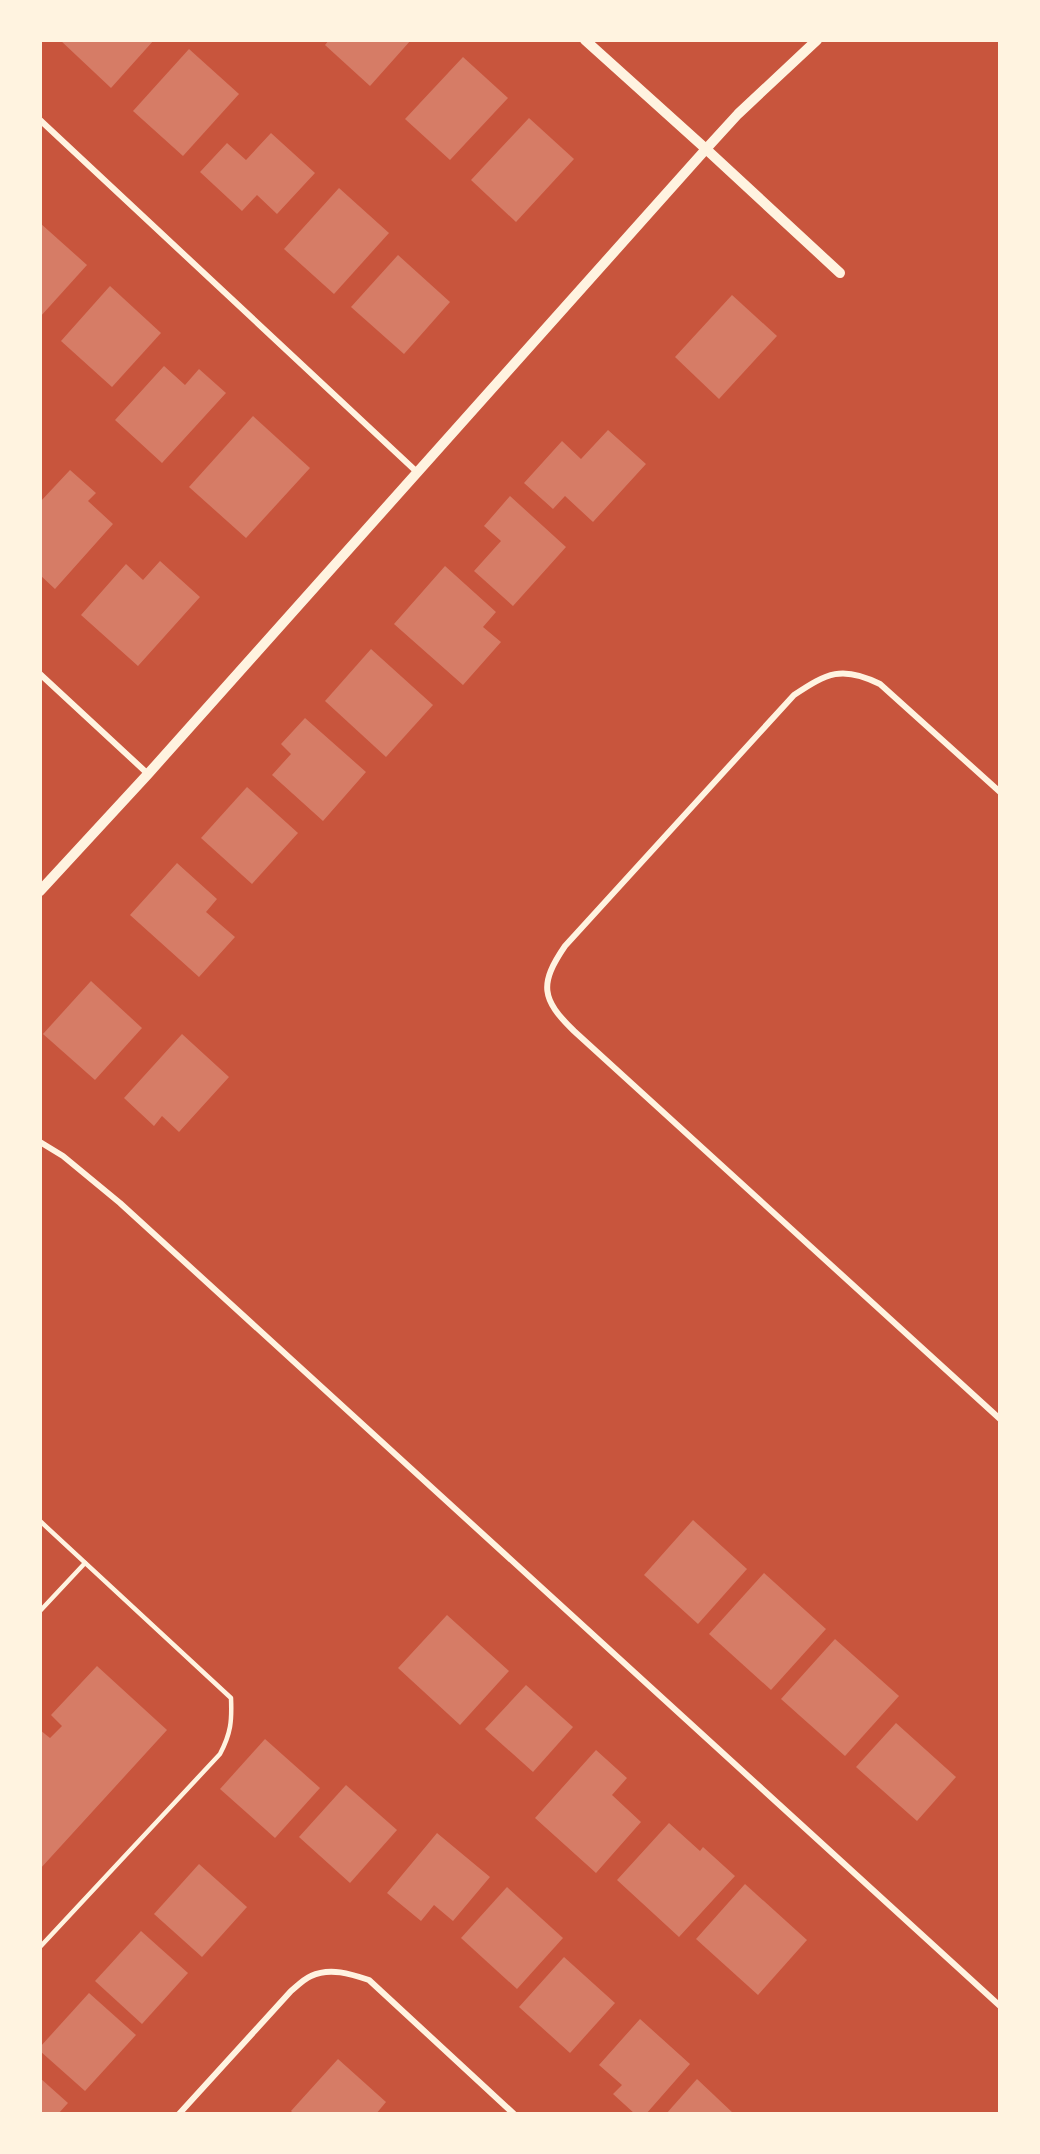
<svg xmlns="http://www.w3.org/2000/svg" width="1040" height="2154" font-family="Poppins,sans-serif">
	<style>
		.building { fill: #d67c66 }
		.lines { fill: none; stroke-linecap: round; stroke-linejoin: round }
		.service { stroke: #fff3e0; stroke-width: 4.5 }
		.minor { stroke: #fff3e0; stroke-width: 6 }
		.tertiary { stroke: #fff3e0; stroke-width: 10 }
	</style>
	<rect width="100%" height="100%" fill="#c8553d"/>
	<g class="building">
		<path d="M60 40H154L111 88Z"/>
		<path d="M329 40H411L370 86 325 45Z"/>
		<path d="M189 49 239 94 183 156 133 111Z"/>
		<path d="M463 57 508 98 450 160 405 119Z"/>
		<path d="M529 118 574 159 516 222 471 180Z"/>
		<path d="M271 133 315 173 277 214 257 195 242 211 200 172 227 143 246 160Z"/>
		<path d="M339 188 389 233 334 294 284 249Z"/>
		<path d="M40 223 87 265 40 317Z"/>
		<path d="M398 255 450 302 404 354 351 307Z"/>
		<path d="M110 286 161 333 112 387 61 341Z"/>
		<path d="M732 295 777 336 719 399 675 357Z"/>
		<path d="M164 366 185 385 199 369 226 393 162 463 115 420Z"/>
		<path d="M253 416 310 468 246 538 189 487Z"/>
		<path d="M608 430 646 464 593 522 565 496 553 509 524 483 562 441 581 459Z"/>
		<path d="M70 470 96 493 88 501 113 524 55 589 40 575V502Z"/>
		<path d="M510 496 566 547 513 606 474 571 501 541 484 526Z"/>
		<path d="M160 561 200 597 138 666 81 615 126 564 143 580Z"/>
		<path d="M445 566 496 612 483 627 501 642 463 685 394 624Z"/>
		<path d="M371 649 433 705 386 757 325 701Z"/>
		<path d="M305 718 366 772 323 821 272 775 291 754 281 744Z"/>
		<path d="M247 787 298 833 252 884 201 838Z"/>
		<path d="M177 863 217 899 206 912 235 937 199 977 130 915Z"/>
		<path d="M91 981 142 1028 95 1080 43 1034Z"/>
		<path d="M182 1034 229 1077 179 1132 162 1116 154 1126 124 1098Z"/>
		<path d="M693 1520 747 1569 698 1624 644 1575Z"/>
		<path d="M764 1573 826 1629 771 1690 709 1634Z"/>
		<path d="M447 1615 509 1671 460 1725 398 1668Z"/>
		<path d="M835 1639 899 1696 845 1756 781 1699Z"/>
		<path d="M97 1666 167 1730 40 1869V1730L50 1738 62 1726 51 1715Z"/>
		<path d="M526 1685 573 1727 533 1772 485 1729Z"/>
		<path d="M896 1723 956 1777 917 1821 856 1767Z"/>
		<path d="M265 1739 320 1788 275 1838 220 1789Z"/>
		<path d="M596 1750 627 1778 612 1795 641 1822 596 1873 535 1818Z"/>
		<path d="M346 1785 397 1830 350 1883 299 1837Z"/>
		<path d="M669 1823 700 1851 703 1847 735 1876 679 1937 617 1880Z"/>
		<path d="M437 1833 490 1877 453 1921 434 1905 421 1921 387 1893Z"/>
		<path d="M199 1864 247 1907 202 1957 154 1914Z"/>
		<path d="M745 1884 807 1940 758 1995 696 1939Z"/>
		<path d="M507 1887 563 1938 517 1989 461 1938Z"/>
		<path d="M141 1931 188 1973 142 2024 95 1981Z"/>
		<path d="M564 1957 615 2003 570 2053 519 2007Z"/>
		<path d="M89 1993 136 2035 85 2091 40 2051V2047Z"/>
		<path d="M640 2019 690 2064 646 2114H635L613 2094 622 2085 599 2065Z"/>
		<path d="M338 2059 386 2102 376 2114H294L291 2111Z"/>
		<path d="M40 2078 68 2103 58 2114H40Z"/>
		<path d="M697 2079 734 2114H666Z"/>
	</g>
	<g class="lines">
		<g class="service">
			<path d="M40 1521 231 1698C232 1721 231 1733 220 1754L40 1947"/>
			<path d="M40 1611 85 1563"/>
		</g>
		<g class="minor">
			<path d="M40 120 418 473"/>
			<path d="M40 674 148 774"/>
			<path d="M1000 792 880 684C842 665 827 673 794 695L565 946C539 984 541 999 574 1031L1000 1419"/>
			<path d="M40 1142 63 1156 120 1203 1000 2006"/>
			<path d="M179 2114 291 1991C297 1986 304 1979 311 1976 330 1967 351 1974 369 1980L514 2114"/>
		</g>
		<g class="tertiary">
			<path d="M585 40 706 149 840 273"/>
			<path d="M40 891 148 774 706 149 738 114 817 40"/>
		</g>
	</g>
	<rect width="1040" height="2154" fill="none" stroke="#fff3e0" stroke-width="84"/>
</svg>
